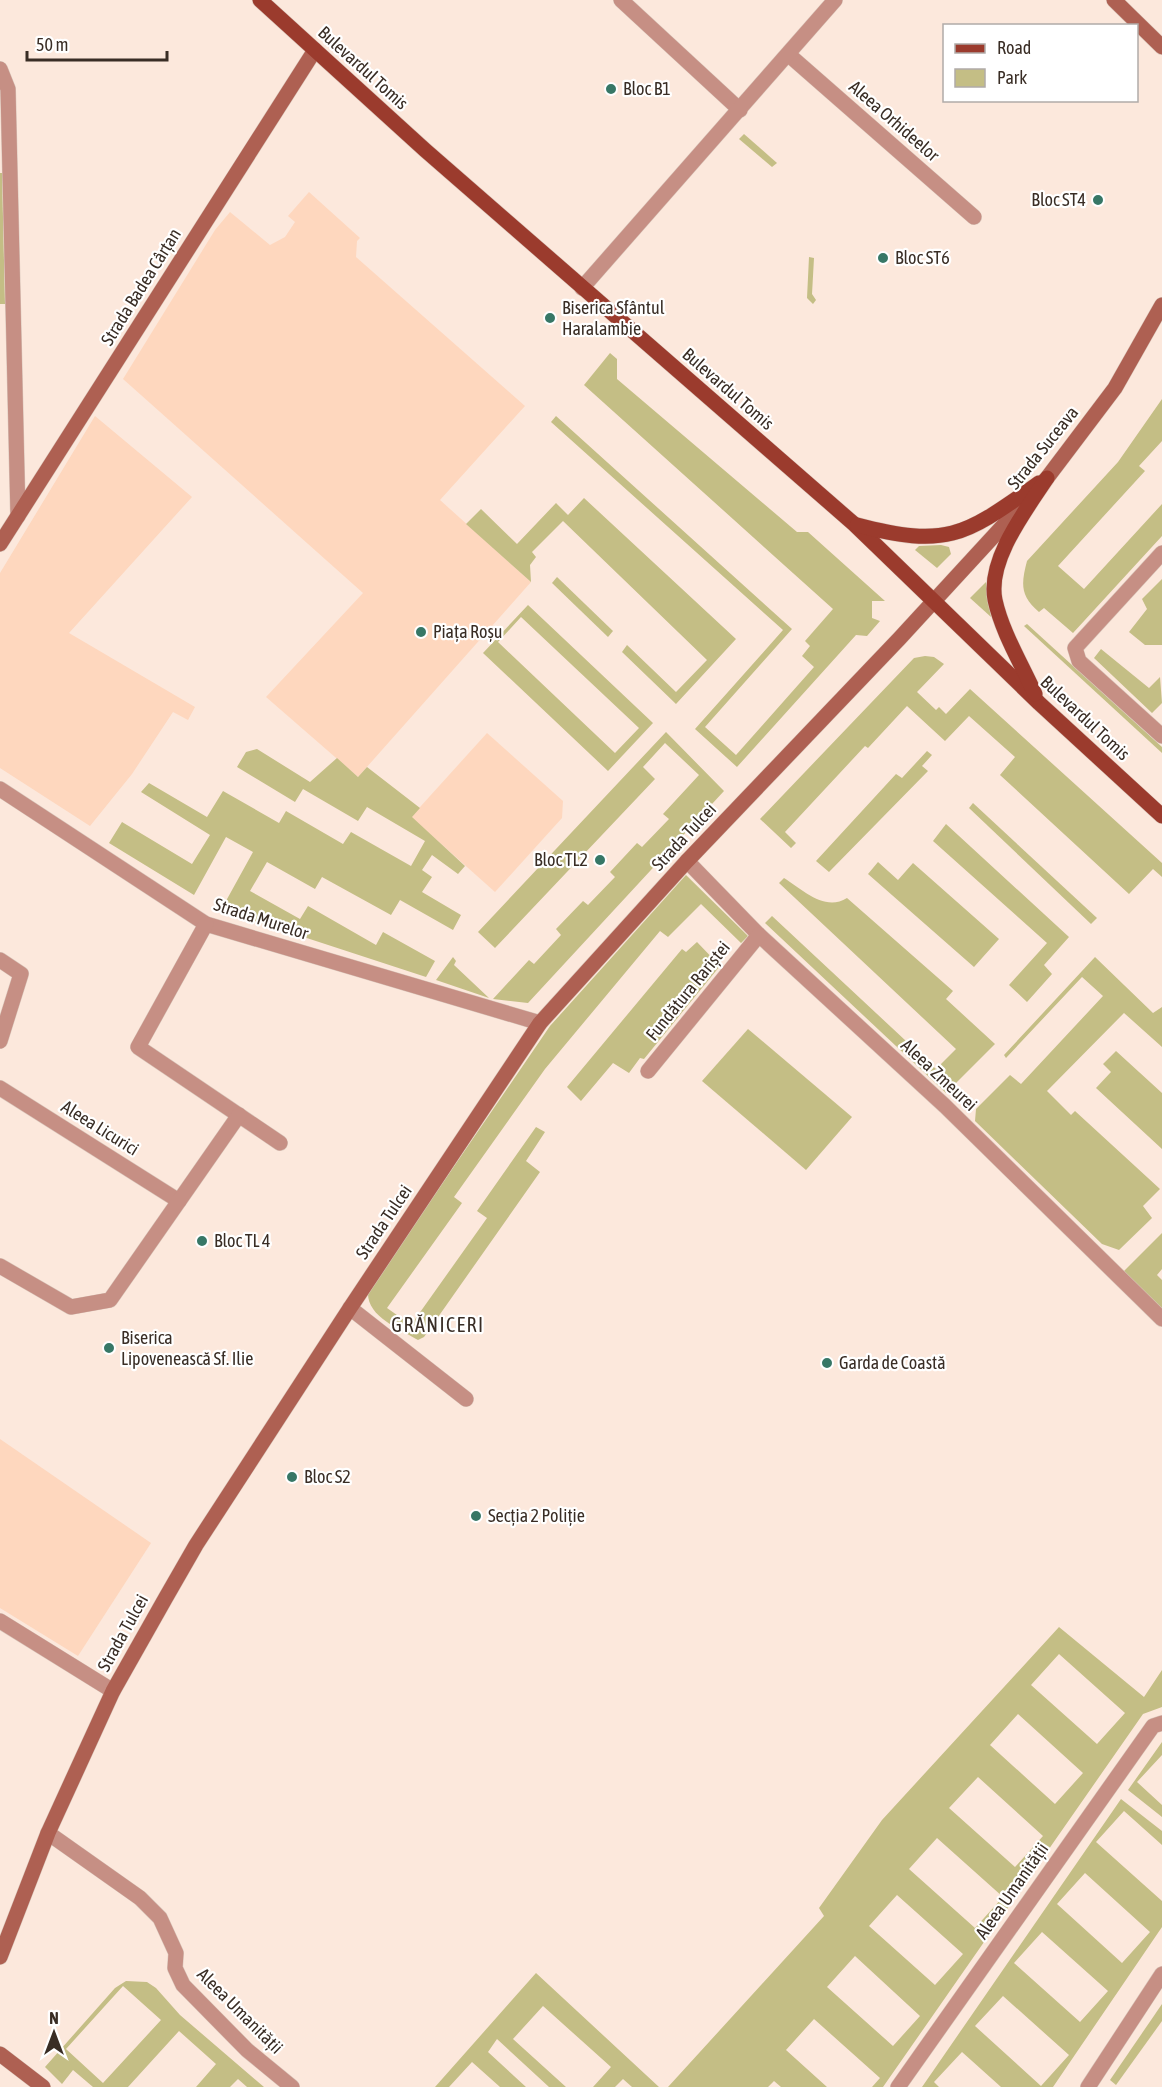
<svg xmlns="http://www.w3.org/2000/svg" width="1162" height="2087" font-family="'Asap Condensed',sans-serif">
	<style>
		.built { fill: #fed7be }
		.green { fill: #c4be85; fill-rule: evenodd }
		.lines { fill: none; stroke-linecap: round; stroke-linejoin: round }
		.street-casing { stroke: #d9c6bb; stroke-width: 16 }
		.secondary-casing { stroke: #d9c6bb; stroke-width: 16 }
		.primary-casing { stroke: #d9c6bb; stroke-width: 16 }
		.street { stroke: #c68f84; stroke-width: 15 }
		.secondary { stroke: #ae6052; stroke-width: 15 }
		.primary { stroke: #9b3b2d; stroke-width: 15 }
		.poi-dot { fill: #377766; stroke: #fff; stroke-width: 2 }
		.labels { text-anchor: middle; stroke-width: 4.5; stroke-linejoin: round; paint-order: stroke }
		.street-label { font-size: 18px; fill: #392d25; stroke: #fff }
		.poi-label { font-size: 18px; fill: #392d25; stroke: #fff; text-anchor: start }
		.neighbourhood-label { font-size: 20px; letter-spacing: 1.5px; fill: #392d25; stroke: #fff }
	</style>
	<rect width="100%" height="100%" fill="#fce8dc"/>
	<g class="built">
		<path d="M309 192 360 238 357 241 356 257 525 406 440 500 531 582 358 777 266 697 363 593 123 379 215 230 230 212 270 245 285 237 295 222 288 216Z"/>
		<path d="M95 416 192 497 69 633 195 707 188 720 173 712 132 774 90 826 0 768V573Z"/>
		<path d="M487 733 563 801 562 818 495 892 411 817Z"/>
		<path d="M0 1439 151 1543 78 1656 0 1608Z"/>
	</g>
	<g class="green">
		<path d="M744 134 777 163 772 167 739 139Z"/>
		<path d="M0 173H2L5 304H0Z"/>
		<path d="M809 257 814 258 812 294 816 300 813 304 807 298Z"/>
		<path d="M610 353 617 359V379L797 532H808L885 601H872V618L880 621 867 636 856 635 737 767 695 729 783 630 551 422 556 416 792 629 705 727 736 755 814 667 802 656 810 646 805 641 833 609 584 385Z"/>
		<path d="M1162 399V441L1139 466 1145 471 1058 566 1084 589 1162 504V536L1073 633 1044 608 1039 612C1020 596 1021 584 1027 561L1118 462Z"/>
		<path d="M584 498 736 639 676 704 622 652 627 645 676 692 707 660 563 521 532 552 536 557 530 565 531 582 466 524 481 509 517 544 556 503 568 515Z"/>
		<path d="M941 545 949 547 951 554 937 568 915 550 919 546Z"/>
		<path d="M557 577 613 631 608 637 552 583Z"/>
		<path d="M1162 579V645H1145L1129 632 1147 609 1142 599Z"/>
		<path d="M986 582 991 617 970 598Z"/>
		<path d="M528 605 653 723 608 771 483 653ZM521 617 639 728 615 753 498 642Z"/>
		<path d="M1027 624 1162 747V753L1024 626Z"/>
		<path d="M1101 649 1149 688 1160 677 1162 703 1152 713 1094 658Z"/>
		<path d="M925 656 934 657 944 664 917 692 936 710 939 707 946 714 970 689 1162 863V877L1153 869 1129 894 1000 775 1015 757 969 716 945 741 907 706 868 748 865 746 785 832 796 843 791 848 760 819 914 658Z"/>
		<path d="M666 732 724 791 528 1003 493 999 529 960 534 964 561 935 556 929 583 901 588 905 615 877 610 872 637 843 642 847 669 819 663 814 699 775 665 743 643 767 655 779 495 948 478 932Z"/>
		<path d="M257 749 310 782 337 758 358 777 367 767 420 808 412 817 465 866 458 874 432 855 422 870 432 877 422 892 461 915 453 930 400 900 391 915 322 877 315 889 267 862 250 891 300 919 308 906 376 945 383 932 435 961 426 977 221 910 253 852 226 837 194 895 109 843 122 822 192 864 210 835 141 792 149 783 207 817 223 791 279 823 286 811 343 844 351 832 411 866 425 841 367 807 358 821 303 789 295 802 237 767 246 752Z"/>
		<path d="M927 751 932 755 922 766 928 771 829 872 816 861 896 774 902 778Z"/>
		<path d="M973 803 1097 918 1091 924 969 808Z"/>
		<path d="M946 824 1069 937 1044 965 1052 974 1027 1002 1009 985 1047 943 933 841Z"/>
		<path d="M878 862 898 880 913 863 999 939 974 967 868 874Z"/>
		<path d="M686 875 748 936 741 943 701 904 668 937 660 931 545 1069 454 1197 462 1203 387 1308 411 1325 487 1218 477 1211 536 1127 545 1132 526 1161 540 1172 424 1337 418 1340C399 1328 367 1317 368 1292L550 1026Z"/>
		<path d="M784 878C803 890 825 912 847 898L953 991 946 999 995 1044 946 1093 765 923 772 916 936 1069 956 1049 779 883Z"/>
		<path d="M697 942 720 966 644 1059 640 1058 629 1073 613 1063 581 1101 567 1087 682 949 686 952Z"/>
		<path d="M453 957 456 961 454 965 489 998 436 980Z"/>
		<path d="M1095 957 1153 1013 1162 1007V1047L1124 1013 1047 1091 1071 1115 1075 1111 1160 1189 1143 1206 1152 1218 1119 1250 1102 1244 975 1121 976 1109 1010 1075 1021 1084 1103 996 1082 977 1006 1058 1004 1055Z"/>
		<path d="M748 1029 852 1117 806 1170 702 1081Z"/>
		<path d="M1116 1051 1162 1093V1149L1096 1088 1111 1072 1103 1064Z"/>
		<path d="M1162 1233V1269L1157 1275 1162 1280V1309L1123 1272Z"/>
		<path d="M1059 1627 1144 1697 1162 1670V1707L1143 1714 883 2087H872L880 2078 814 2019 786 2050 827 2087H781L774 2081 768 2087H668L824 1916 819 1908 882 1820ZM1059 1654 1125 1713 1097 1744 1031 1685ZM1018 1714 1083 1773 1055 1804 990 1745ZM978 1777 1043 1836 1015 1867 949 1808ZM937 1838 1003 1897 975 1928 909 1869ZM897 1895 963 1954 935 1985 869 1926ZM855 1956 920 2016 893 2046 827 1987Z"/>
		<path d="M1162 1742V1755L1137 1782 1162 1805V1817L1128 1790Z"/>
		<path d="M1121 1799 1162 1831V1845L1124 1811 1096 1842 1162 1901V1927L1053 2087H1001L962 2052 934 2082 939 2087H922ZM1085 1873 1150 1932 1122 1963 1057 1904ZM1042 1932 1108 1991 1080 2022 1014 1963ZM1003 1996 1069 2055 1041 2086 975 2026Z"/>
		<path d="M536 1973 659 2087H632L623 2079 615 2087H593L611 2067 543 2006 513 2039 566 2087H549L497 2039 488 2052 526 2087H500L472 2062 449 2087H435Z"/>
		<path d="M126 1981 147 1982 156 1988 180 2015 264 2087H247L238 2079 230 2087H196L216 2064 179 2031 128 2087H93L73 2070 62 2084 45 2067 115 1988ZM123 1986 161 2020 103 2083 66 2049Z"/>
		<path d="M1162 2004V2021L1116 2085 1110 2080Z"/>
	</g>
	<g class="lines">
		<defs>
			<g id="street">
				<path d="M621 0 740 110"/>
				<path d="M789 55 974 217"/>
				<path d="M0 69 8 89 18 516"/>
				<path d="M582 288 835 0"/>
				<path d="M1162 553 1075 648 1079 661 1162 736"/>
				<path d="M0 789 206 924 540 1023"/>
				<path d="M687 861 759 935 945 1106 1162 1319"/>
				<path d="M206 924 138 1047 280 1143"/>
				<path d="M0 960 21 974 0 1041"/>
				<path d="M648 1071 759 935"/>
				<path d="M0 1088 179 1201"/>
				<path d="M0 1266 71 1307 110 1300 239 1115"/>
				<path d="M350 1308 466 1399"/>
				<path d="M0 1621 113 1691"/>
				<path d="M48 1833 140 1898 160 1918 176 1953 175 1968 183 1985 247 2050 292 2087"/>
				<path d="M898 2087 1153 1726 1162 1723"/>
				<path d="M1088 2087 1162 1974"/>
			</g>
			<g id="secondary">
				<path d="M1114 0 1162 47"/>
				<path d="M0 544 315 50"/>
				<path d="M0 1957 48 1833 113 1691 165 1599 196 1545 350 1308 540 1023 687 861 899 639 1047 478 1115 388 1162 305"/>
				<path d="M0 2054 43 2087"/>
			</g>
			<g id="primary">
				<path d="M260 0 425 150 854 524 1039 703 1162 816"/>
				<path d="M857 525C949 549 965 535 1039 483"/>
				<path d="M1035 694C1021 663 1002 632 995 600 987 560 1026 510 1047 478"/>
			</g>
		</defs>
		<use href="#street" class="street-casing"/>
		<use href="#secondary" class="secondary-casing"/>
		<use href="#primary" class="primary-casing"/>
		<use href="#street" class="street"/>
		<use href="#secondary" class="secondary"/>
		<use href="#primary" class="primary"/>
	</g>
	<g class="poi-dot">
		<circle cx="611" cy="89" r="6"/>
		<circle cx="1098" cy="200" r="6"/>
		<circle cx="883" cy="258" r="6"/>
		<circle cx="550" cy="318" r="6"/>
		<circle cx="421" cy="632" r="6"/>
		<circle cx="600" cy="860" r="6"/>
		<circle cx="202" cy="1241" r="6"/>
		<circle cx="109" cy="1348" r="6"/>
		<circle cx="827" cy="1363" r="6"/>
		<circle cx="292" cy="1477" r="6"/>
		<circle cx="476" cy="1516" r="6"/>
	</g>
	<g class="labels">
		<g class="street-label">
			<text transform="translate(363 68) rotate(42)" y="6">Bulevardul Tomis</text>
			<text transform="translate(894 121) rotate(41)" y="6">Aleea Orhideelor</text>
			<text transform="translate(141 287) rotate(-58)" y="6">Strada Badea Cârțan</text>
			<text transform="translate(728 389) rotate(41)" y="6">Bulevardul Tomis</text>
			<text transform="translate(1043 448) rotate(-51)" y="6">Strada Suceava</text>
			<text transform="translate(1085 718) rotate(43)" y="6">Bulevardul Tomis</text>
			<text transform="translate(684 837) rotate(-47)" y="6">Strada Tulcei</text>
			<text transform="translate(261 919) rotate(18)" y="6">Strada Murelor</text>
			<text transform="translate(688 991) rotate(-51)" y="6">Fundătura Rariștei</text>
			<text transform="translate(939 1075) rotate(43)" y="6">Aleea Zmeurei</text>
			<text transform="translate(100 1128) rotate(32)" y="6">Aleea Licurici</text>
			<text transform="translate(384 1222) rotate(-56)" y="6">Strada Tulcei</text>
			<text transform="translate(123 1633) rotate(-61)" y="6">Strada Tulcei</text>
			<text transform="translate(1012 1891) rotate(-55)" y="6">Aleea Umanității</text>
			<text transform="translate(240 2011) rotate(45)" y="6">Aleea Umanității</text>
		</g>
		<g class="poi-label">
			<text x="623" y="95">Bloc B1</text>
			<text x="1086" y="206" text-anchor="end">Bloc ST4</text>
			<text x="895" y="264">Bloc ST6</text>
			<text x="562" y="314">Biserica Sfântul<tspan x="562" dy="21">Haralambie</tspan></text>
			<text x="433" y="638">Piața Roșu</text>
			<text x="588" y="866" text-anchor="end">Bloc TL2</text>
			<text x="214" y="1247">Bloc TL 4</text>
			<text x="121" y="1344">Biserica<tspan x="121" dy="21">Lipovenească Sf. Ilie</tspan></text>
			<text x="839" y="1369">Garda de Coastă</text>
			<text x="304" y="1483">Bloc S2</text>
			<text x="488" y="1522">Secția 2 Poliție</text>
		</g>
		<g class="neighbourhood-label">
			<text x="438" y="1332">GRĂNICERI</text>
		</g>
	</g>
	<rect x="943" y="24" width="195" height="78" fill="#ffffff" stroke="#b0aba8" stroke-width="1.5"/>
	<rect x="955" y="44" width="30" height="9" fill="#9b3b2d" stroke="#b0aba8" stroke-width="1.5"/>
	<text x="997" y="54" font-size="18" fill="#392d25">Road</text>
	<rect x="955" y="69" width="30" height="18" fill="#c4be85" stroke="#b0aba8" stroke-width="1.5"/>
	<text x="997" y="84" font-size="18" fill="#392d25">Park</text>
	<g transform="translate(54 2033)" stroke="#ffffff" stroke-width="4.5" paint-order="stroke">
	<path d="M0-4.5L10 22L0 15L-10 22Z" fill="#392d25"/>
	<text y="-9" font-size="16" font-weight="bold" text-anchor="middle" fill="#392d25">N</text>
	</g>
	<path d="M27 51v9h140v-9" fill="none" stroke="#392d25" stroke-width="3"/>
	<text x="36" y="51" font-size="18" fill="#392d25" stroke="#ffffff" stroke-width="4.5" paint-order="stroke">50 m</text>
</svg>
